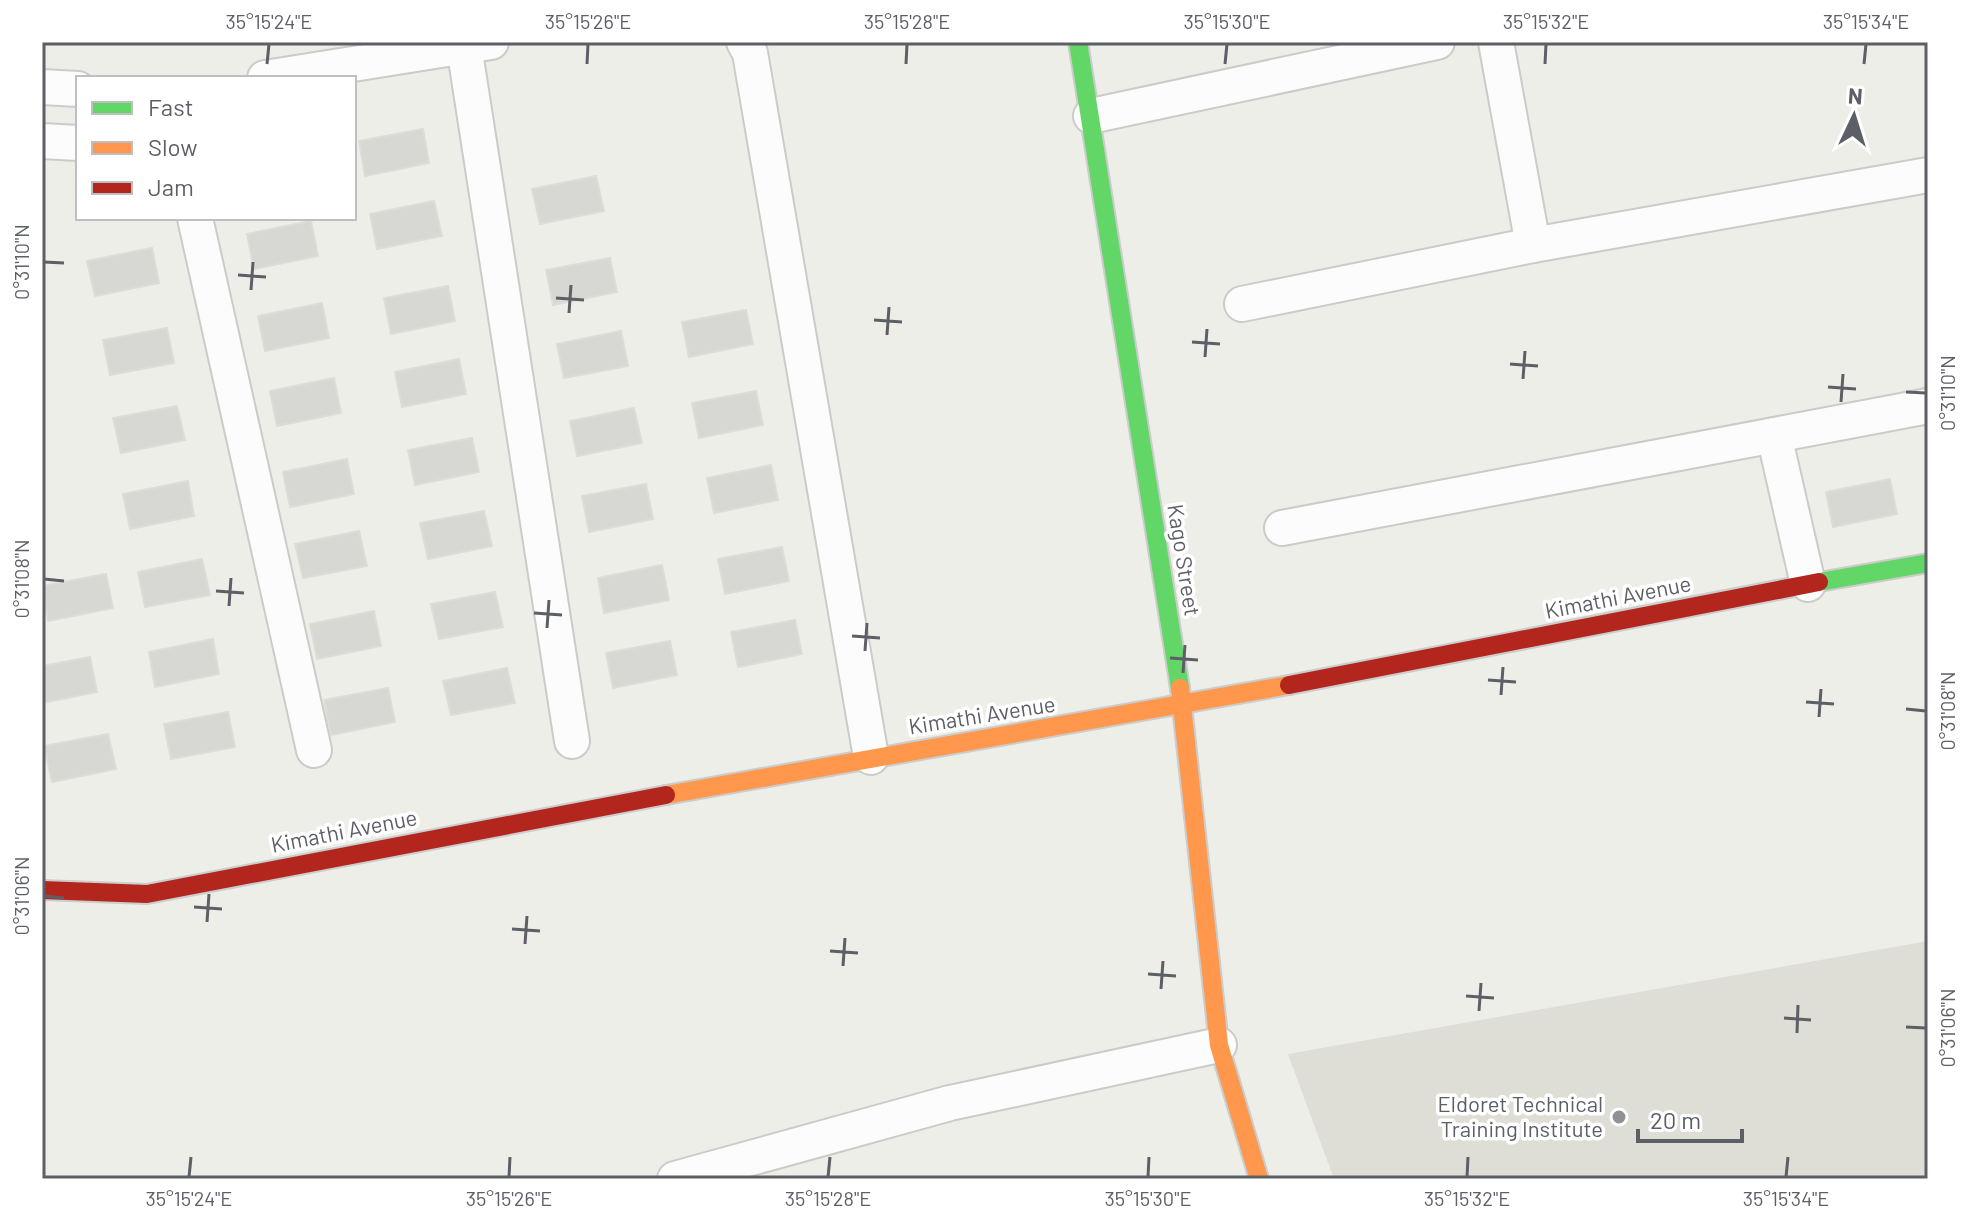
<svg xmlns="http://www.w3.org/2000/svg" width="1970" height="1221" font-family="Barlow,sans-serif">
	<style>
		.education { fill: #deded6 }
		.building { fill: #d7d7d3; stroke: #ddddd8; stroke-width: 2 }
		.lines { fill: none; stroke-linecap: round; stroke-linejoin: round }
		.street-casing { stroke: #cbccca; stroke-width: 38 }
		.fast-casing { stroke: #cbcccb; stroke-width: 22 }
		.slow-casing { stroke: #cbcccb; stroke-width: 22 }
		.jam-casing { stroke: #cbcccb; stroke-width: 22 }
		.street { stroke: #fcfcfc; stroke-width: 34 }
		.fast { stroke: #63d668; stroke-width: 18 }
		.slow { stroke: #ff974d; stroke-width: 18 }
		.jam { stroke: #b3261e; stroke-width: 18 }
		.ticks { fill: none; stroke: #5d5f67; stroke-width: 3 }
		.poi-dot { fill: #909194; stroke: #fff; stroke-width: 3 }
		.labels { text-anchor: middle; stroke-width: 7; stroke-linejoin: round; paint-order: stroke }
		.street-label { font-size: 22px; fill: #5d5f67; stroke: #fff }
		.poi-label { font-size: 22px; fill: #5d5f67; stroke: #fff; text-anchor: end }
		.neatline { fill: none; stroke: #5d5f67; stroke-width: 3 }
		.ticks-label { font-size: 20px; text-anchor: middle; fill: #5d5f67 }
	</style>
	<rect width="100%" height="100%" fill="#eeeee8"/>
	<path class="education" d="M1928 941V1179H1334L1288 1054Z"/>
	<g class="building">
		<path d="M423 129 429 163 365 176 359 141Z"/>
		<path d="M596 176 604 211 540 224 532 189Z"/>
		<path d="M434 201 442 236 377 249 370 214Z"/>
		<path d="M311 221 318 256 254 269 247 234Z"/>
		<path d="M152 248 159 283 95 296 87 261Z"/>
		<path d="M610 258 617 292 553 305 546 270Z"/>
		<path d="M448 286 455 321 391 334 384 298Z"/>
		<path d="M322 303 329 338 265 351 258 316Z"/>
		<path d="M746 310 753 344 689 357 682 322Z"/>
		<path d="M167 328 174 363 110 375 103 340Z"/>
		<path d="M621 331 628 366 564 378 557 344Z"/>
		<path d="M459 359 466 394 402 407 395 372Z"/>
		<path d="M334 378 341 413 277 426 270 391Z"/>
		<path d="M756 391 763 425 699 438 692 403Z"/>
		<path d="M177 406 185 440 121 453 113 418Z"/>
		<path d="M634 408 642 443 577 456 570 421Z"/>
		<path d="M472 438 479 472 415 485 408 450Z"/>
		<path d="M347 459 354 494 290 507 283 472Z"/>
		<path d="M771 465 778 500 714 513 707 478Z"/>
		<path d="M1890 479 1897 514 1833 527 1826 492Z"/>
		<path d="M188 481 194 516 130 529 123 494Z"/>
		<path d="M646 484 653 519 589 532 582 496Z"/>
		<path d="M484 511 492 546 428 559 420 523Z"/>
		<path d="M359 531 367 566 303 578 295 544Z"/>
		<path d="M782 547 789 581 725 594 718 559Z"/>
		<path d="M202 559 210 595 145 607 138 572Z"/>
		<path d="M662 565 669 600 604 613 598 578Z"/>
		<path d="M106 574 113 608 48 621 42 586Z"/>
		<path d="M495 592 503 627 439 639 431 604Z"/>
		<path d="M374 611 381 646 317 659 310 624Z"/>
		<path d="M795 620 802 654 738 667 731 632Z"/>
		<path d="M213 639 219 674 155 687 149 652Z"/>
		<path d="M670 641 677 675 613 688 606 653Z"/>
		<path d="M90 657 97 692 42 703V666Z"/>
		<path d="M507 668 515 703 451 715 443 681Z"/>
		<path d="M388 688 395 722 331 735 324 700Z"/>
		<path d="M228 712 235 747 171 759 164 724Z"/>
		<path d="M108 734 116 769 52 782 44 746Z"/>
	</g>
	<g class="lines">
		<defs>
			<g id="street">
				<path d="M744 42 750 53 871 757"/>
				<path d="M1496 42 1533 245"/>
				<path d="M464 46 572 741"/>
				<path d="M265 78 491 42"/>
				<path d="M42 87 78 89"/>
				<path d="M1091 116 1437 42"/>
				<path d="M42 141 78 143"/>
				<path d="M195 218 314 750"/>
				<path d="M1242 304 1533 245 1928 175"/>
				<path d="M1774 435 1808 584"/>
				<path d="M1282 528 1928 406"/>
				<path d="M675 1179 950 1103 1219 1045"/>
			</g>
			<g id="fast">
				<path d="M1078 42 1180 688"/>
				<path d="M1819 582 1928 563"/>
			</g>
			<g id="slow">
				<path d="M1180 688 1219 1045 1259 1179"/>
				<path d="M666 795 1289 685"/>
			</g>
			<g id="jam">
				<path d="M1289 685 1819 582"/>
				<path d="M42 890 147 894 666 795"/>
			</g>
		</defs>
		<use href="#street" class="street-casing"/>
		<use href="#fast" class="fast-casing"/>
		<use href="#slow" class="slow-casing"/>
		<use href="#jam" class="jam-casing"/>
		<use href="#street" class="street"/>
		<use href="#fast" class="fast"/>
		<use href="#slow" class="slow"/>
		<use href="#jam" class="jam"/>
	</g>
	<path class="ticks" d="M267 64 269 44M587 64 588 44M906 64 907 44M1225 64 1227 44M1545 64 1546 44M1864 64 1866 44M44 262 64 263M238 275 266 277M251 290 253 262M556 298 584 300M569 313 571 285M874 320 902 322M887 335 889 307M1192 342 1220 344M1205 357 1207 329M1510 364 1538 366M1523 379 1525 351M1828 387 1856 389M1906 392 1926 393M1841 402 1843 374M44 579 64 581M216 591 244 593M229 606 231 578M534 613 562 615M547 628 549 600M852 636 880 638M865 651 867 623M1170 658 1198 660M1183 673 1185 645M1488 680 1516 682M1501 695 1503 667M1806 702 1834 704M1906 709 1926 711M1819 717 1821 689M44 896 64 898M194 907 222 909M207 922 209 894M512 929 540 931M525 944 527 916M830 951 858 953M843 966 845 938M1148 974 1176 976M1161 989 1163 961M1466 996 1494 998M1479 1011 1481 983M1784 1018 1811 1020M1906 1027 1926 1028M1797 1033 1798 1005M189 1177 191 1157M509 1177 510 1157M828 1177 830 1157M1148 1177 1149 1157M1467 1177 1468 1157M1786 1177 1788 1157"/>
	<circle class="poi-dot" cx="1619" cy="1117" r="8"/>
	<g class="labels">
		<g class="street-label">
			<text transform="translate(1184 560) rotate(81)" y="8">Kago Street</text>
			<text transform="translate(1618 597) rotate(-11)" y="8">Kimathi Avenue</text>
			<text transform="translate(982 715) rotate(-9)" y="8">Kimathi Avenue</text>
			<text transform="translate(344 831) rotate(-11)" y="8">Kimathi Avenue</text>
		</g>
		<g class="poi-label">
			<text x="1603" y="1112">Eldoret Technical<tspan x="1603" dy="25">Training Institute</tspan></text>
		</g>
	</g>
	<rect width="1970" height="1221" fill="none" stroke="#ffffff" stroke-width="88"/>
	<rect x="76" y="76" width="280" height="144" fill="#ffffff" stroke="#bebfc2" stroke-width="2"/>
	<rect x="92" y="102" width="40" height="12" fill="#63d668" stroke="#bebfc2" stroke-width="2"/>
	<text x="148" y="116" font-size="24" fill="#5d5f67">Fast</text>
	<rect x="92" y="142" width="40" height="12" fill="#ff974d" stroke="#bebfc2" stroke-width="2"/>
	<text x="148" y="156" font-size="24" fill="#5d5f67">Slow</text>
	<rect x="92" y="182" width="40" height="12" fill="#b3261e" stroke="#bebfc2" stroke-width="2"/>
	<text x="148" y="196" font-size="24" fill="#5d5f67">Jam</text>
	<g transform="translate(1854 116) rotate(4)" stroke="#ffffff" stroke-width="6" paint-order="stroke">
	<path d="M0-6L14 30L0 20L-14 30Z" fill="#5d5f67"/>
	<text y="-12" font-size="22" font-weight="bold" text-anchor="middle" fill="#5d5f67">N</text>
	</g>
	<path d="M1638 1129v12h104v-12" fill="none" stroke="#5d5f67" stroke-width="4"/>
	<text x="1650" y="1129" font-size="24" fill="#5d5f67" stroke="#ffffff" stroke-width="6" paint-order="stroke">20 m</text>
	<rect x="44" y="44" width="1882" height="1133" class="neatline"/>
	<g class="ticks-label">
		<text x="269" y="29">35°15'24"E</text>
		<text x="588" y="29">35°15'26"E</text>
		<text x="907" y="29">35°15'28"E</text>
		<text x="1227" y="29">35°15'30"E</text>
		<text x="1546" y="29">35°15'32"E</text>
		<text x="1866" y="29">35°15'34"E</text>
		<text transform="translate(22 262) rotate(-90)" y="7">0°31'10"N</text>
		<text transform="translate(1948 393) rotate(-90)" y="7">0°31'10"N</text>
		<text transform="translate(22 579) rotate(-90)" y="7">0°31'08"N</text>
		<text transform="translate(1948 711) rotate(-90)" y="7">0°31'08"N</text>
		<text transform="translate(22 896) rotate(-90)" y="7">0°31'06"N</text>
		<text transform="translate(1948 1028) rotate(-90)" y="7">0°31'06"N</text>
		<text x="189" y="1206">35°15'24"E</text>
		<text x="509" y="1206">35°15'26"E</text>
		<text x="828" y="1206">35°15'28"E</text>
		<text x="1148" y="1206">35°15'30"E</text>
		<text x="1467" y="1206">35°15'32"E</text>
		<text x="1786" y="1206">35°15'34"E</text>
	</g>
</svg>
